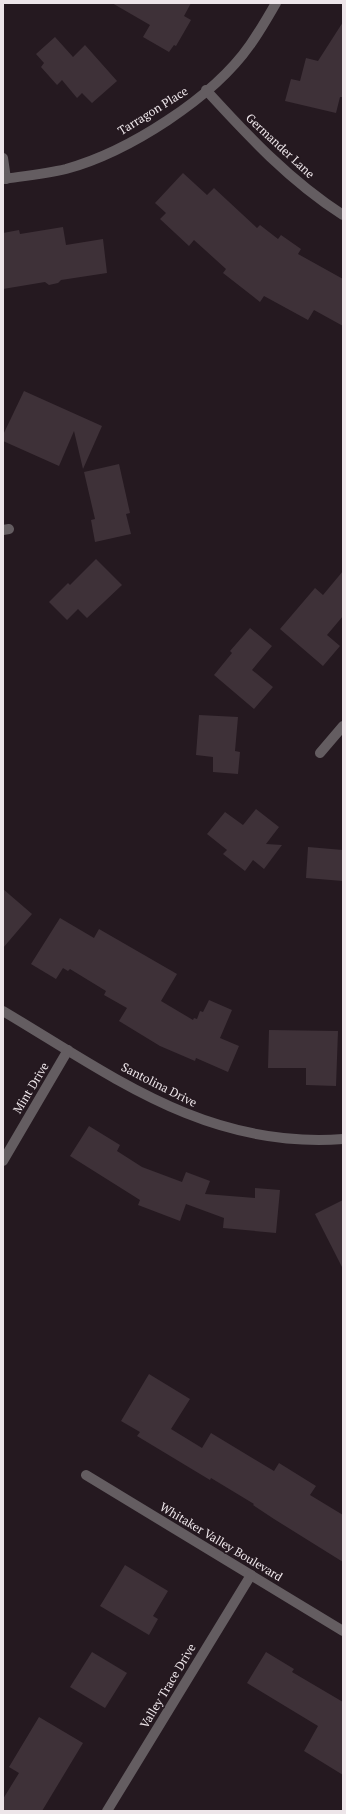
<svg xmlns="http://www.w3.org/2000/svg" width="346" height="1814" font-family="'PT Serif',serif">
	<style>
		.building { fill: #3e3138 }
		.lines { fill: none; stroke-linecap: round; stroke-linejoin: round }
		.minor { stroke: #645d61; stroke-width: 10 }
		.labels { text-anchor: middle; stroke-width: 3.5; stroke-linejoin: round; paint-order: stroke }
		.street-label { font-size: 12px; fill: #ede5e9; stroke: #251920 }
	</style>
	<rect width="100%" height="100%" fill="#251920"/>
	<g class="building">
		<path d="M112 3H191L184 16 191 20 176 46 174 45 169 52 143 37 150 25Z"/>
		<path d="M343 22V97H340L336 113 285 101 291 79 300 81 306 58 318 61Z"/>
		<path d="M55 37 73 57 85 45 117 81 92 103 82 93 77 98 62 80 57 85 41 67 44 63 36 54Z"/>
		<path d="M183 173 207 195 214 188 257 228 260 225 278 239 281 235 301 249 298 254 343 279V326L314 310 308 320 264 296 260 302 223 273 226 269 194 240 189 246 160 219 166 213 155 203Z"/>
		<path d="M63 227 66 245 103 239 107 273 61 280 58 283 49 285 45 282 3 289V233L19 230 20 234Z"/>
		<path d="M24 391 102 426 83 469 74 431 59 466 3 441V435Z"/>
		<path d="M119 464 130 513 126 514 131 534 95 542 91 520 95 519 84 472Z"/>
		<path d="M96 559 122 585 87 618 78 609 67 620 49 602 68 583 70 585Z"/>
		<path d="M343 571V616L327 635 340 646 323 666 280 629 315 588 323 595Z"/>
		<path d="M250 628 272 646 252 670 273 687 254 709 214 675 232 653 230 651Z"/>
		<path d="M199 715 238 717 235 751 240 752 238 774 213 772V757L196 755Z"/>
		<path d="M256 809 279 827 266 844 282 845 264 869 253 860 245 871 223 854 227 850 207 834 225 812 243 825Z"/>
		<path d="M308 847 343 850V881L306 878Z"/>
		<path d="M3 889 32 914 3 948Z"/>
		<path d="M60 918 94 938 99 929 177 974 161 1001 193 1020 194 1018 197 1019 200 1011 203 1012 209 1000 232 1010 220 1038 239 1046 228 1072 196 1058 195 1061 160 1046 119 1021 127 1008 104 995 106 991 70 969 68 971 63 968 56 979 31 964Z"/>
		<path d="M269 1030 338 1031 336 1086 306 1085V1068H268Z"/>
		<path d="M89 1126 120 1145 117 1151 142 1167 182 1182 186 1172 210 1181 205 1194 255 1198V1188L280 1190 276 1233 223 1228 224 1218 186 1204 180 1221 138 1205 140 1200 70 1156Z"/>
		<path d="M343 1200V1269L315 1214Z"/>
		<path d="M149 1374 190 1399 171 1429 202 1448 211 1433 274 1471 279 1463 316 1486 310 1495 343 1515V1562L274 1519 253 1505 254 1504 211 1478 210 1480 137 1436 140 1432 121 1421Z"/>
		<path d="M125 1565 168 1591 153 1616 158 1619 149 1635 100 1606Z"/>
		<path d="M92 1652 127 1673 105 1708 70 1687Z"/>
		<path d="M266 1652 294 1669 292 1672 343 1702V1775L304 1751 318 1726 247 1683Z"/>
		<path d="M39 1717 83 1743 42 1811H3V1799L19 1773 9 1767Z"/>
	</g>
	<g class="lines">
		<g class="minor">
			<path d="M206 90C248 136 290 181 343 215"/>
			<path d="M3 158 6 179"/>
			<path d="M3 179C24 176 45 174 66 169 128 152 213 98 250 45 260 31 268 17 276 3"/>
			<path d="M3 530 9 529"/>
			<path d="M320 753 343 726"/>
			<path d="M3 1011C114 1077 207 1149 343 1139"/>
			<path d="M3 1161 68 1050"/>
			<path d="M86 1475 343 1631"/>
			<path d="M107 1811 251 1575"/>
		</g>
	</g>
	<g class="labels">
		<g class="street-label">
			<text transform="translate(153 111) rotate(-32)" y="4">Tarragon Place</text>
			<text transform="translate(280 146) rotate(43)" y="4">Germander Lane</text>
			<text transform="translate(159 1085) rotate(27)" y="4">Santolina Drive</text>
			<text transform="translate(31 1088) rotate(-59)" y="4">Mint Drive</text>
			<text transform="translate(221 1542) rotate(31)" y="4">Whitaker Valley Boulevard</text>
			<text transform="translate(168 1686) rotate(-59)" y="4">Valley Trace Drive</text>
		</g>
	</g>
	<rect width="346" height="1814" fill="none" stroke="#ede5e9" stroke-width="8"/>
</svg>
